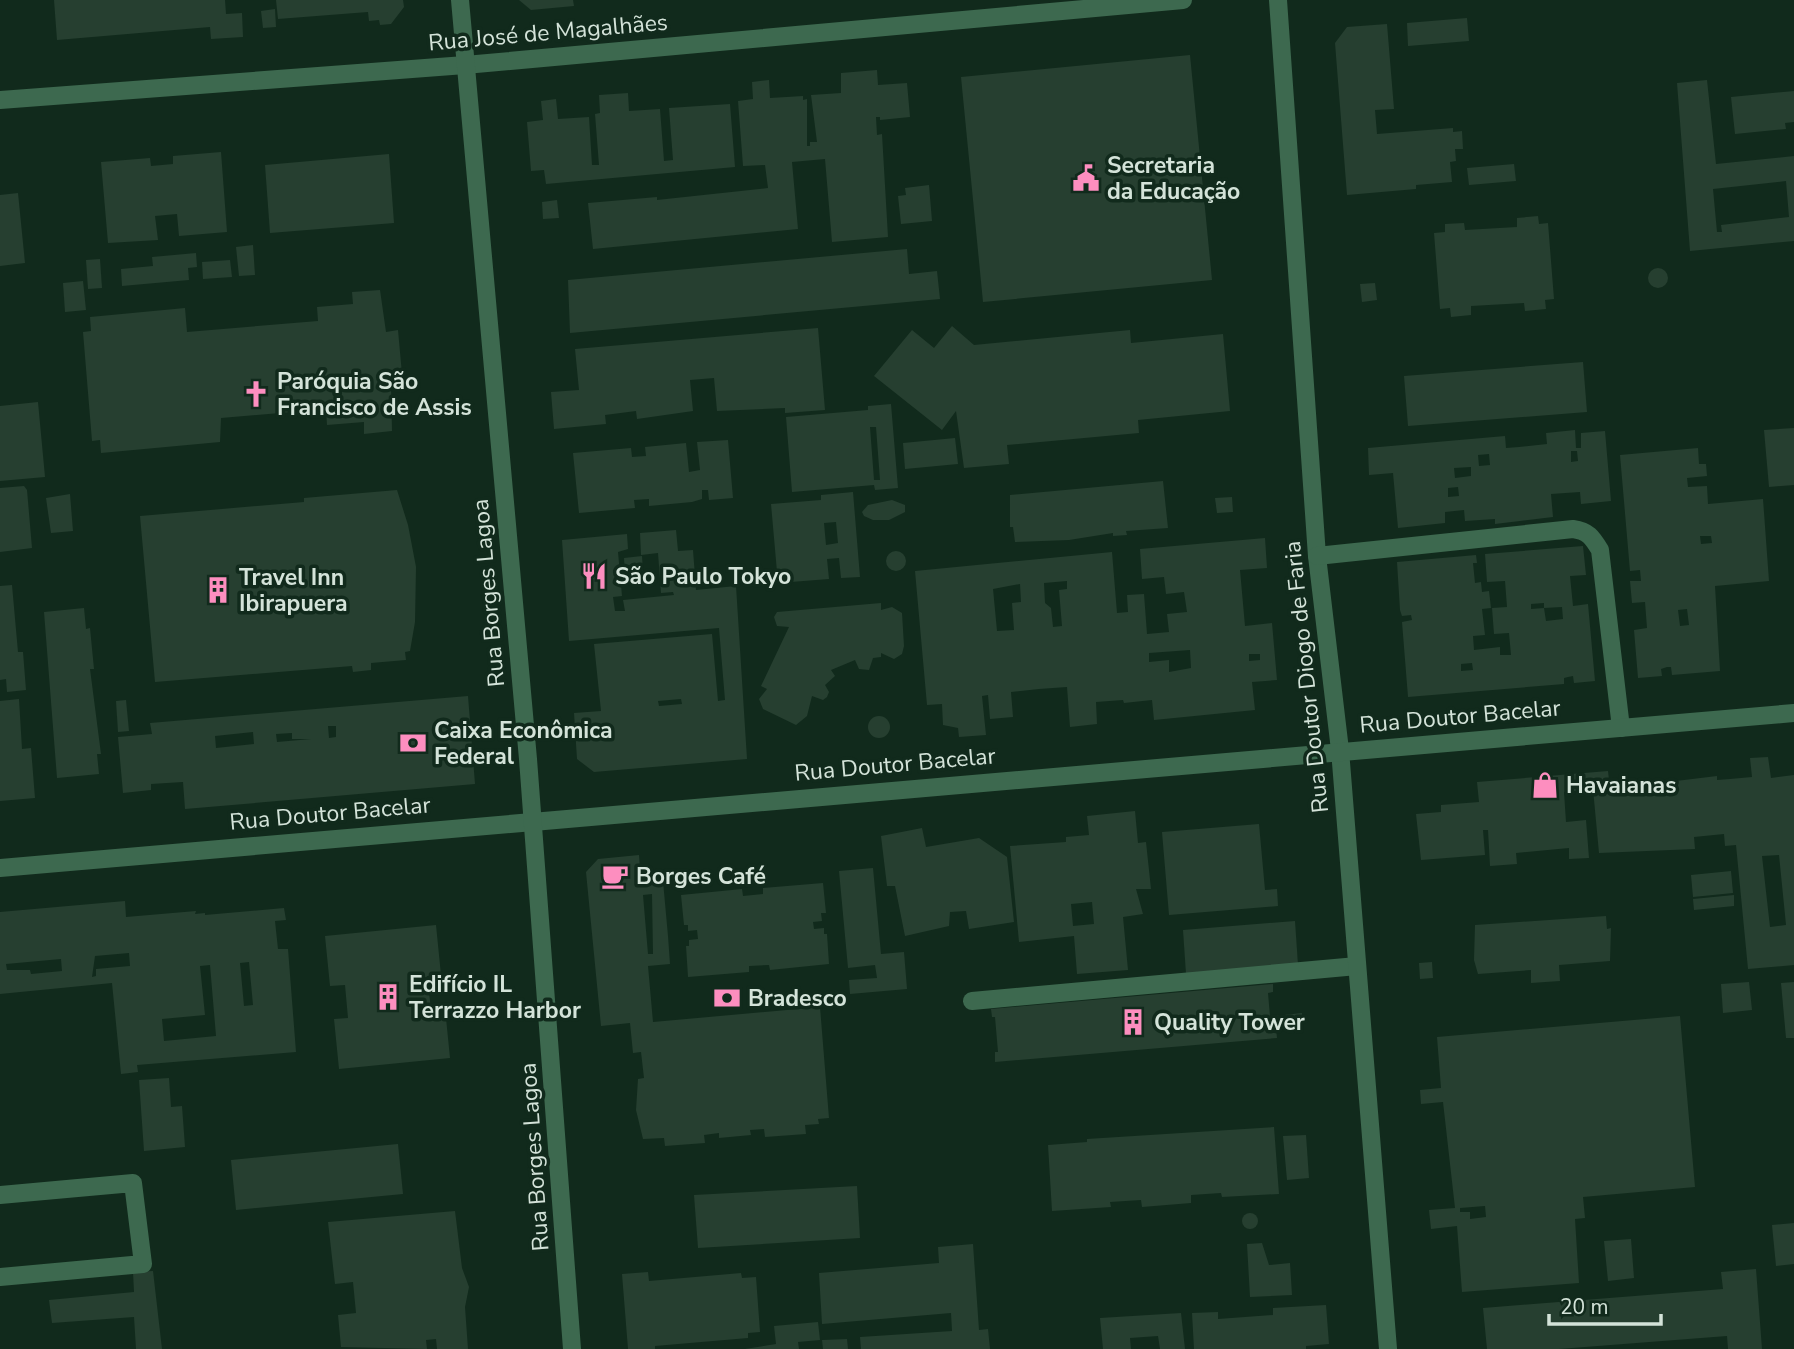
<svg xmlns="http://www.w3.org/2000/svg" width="1794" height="1349" font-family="'Nunito Sans',sans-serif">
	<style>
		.building { fill: #263f30; fill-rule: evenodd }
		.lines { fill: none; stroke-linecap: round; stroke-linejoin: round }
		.service { stroke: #3d694f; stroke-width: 18 }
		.minor { stroke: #3d694f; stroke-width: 18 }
		.tertiary { stroke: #3d694f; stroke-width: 18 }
		.labels { text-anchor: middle; stroke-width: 7; stroke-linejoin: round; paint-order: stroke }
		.street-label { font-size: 23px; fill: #d4e3d9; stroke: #112a1c }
		.poi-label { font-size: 23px; font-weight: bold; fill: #d4e3d9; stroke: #112a1c; text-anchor: start }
	</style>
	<rect width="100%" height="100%" fill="#112a1c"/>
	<g class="building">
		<path d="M54 0H225L226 14 242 13 243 37 211 39 210 27 57 40Z"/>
		<path d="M276 0H403L404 7 391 24 380 25 379 20 369 21 368 12 278 19Z"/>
		<path d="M519 0H573L574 6 531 10Z"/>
		<path d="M275 9 276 27 263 28 261 11Z"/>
		<path d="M1467 18 1469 41 1408 46 1407 23Z"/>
		<path d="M1387 24 1394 109 1375 110 1377 134 1453 128V132L1462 131 1463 149H1455L1456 161 1450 162 1452 182 1416 185V189L1347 195 1335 43 1347 27Z"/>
		<path d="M1190 55 1212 280 983 302 961 77Z"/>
		<path d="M877 70 878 85 907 83 910 117 880 120V117H876L877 135 882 134 888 237 832 242 825 159 792 162 798 229 593 249 588 203 657 197V200L768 188 765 165 743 166 738 101 753 99 752 82 769 80 770 98 803 96V100L807 99V146H810V142H817L811 95 841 93V73Z"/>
		<path d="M1707 80 1716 164 1794 156V241L1690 251 1677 83ZM1786 181 1789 217 1721 225 1722 232H1717L1713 189Z"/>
		<path d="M1794 91V122L1785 123 1786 129 1735 134 1731 97Z"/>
		<path d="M628 93 629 111 660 109 664 161 673 160 669 108 730 104 735 167 546 184 544 170 531 171 527 122 543 120 541 101 556 99 558 119 589 117 592 165H599L595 114 600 113 599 95Z"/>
		<path d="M221 152 227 232 179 236 177 214 155 216 158 240 108 243 101 162 150 158 151 166 173 164V156Z"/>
		<path d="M389 154 394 223 270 233 265 165Z"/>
		<path d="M1514 164 1516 181 1469 185 1467 168Z"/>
		<path d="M929 185 932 221 901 224 898 196 906 195 905 188Z"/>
		<path d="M18 193 25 263 0 266V195Z"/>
		<path d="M557 200 559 218 543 219 542 202Z"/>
		<path d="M1538 216 1539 224 1548 223 1554 299 1545 300 1546 309 1525 311 1524 303 1471 306V315L1451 317 1450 308 1440 309 1434 233 1445 232V224L1464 223 1465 230 1517 227V218Z"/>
		<path d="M253 245 255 275 239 276 236 247Z"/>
		<path d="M907 249 909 274 937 271 940 299 570 333 568 280Z"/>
		<path d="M196 253 197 267 188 268 189 280 122 286 121 269 153 266 152 257Z"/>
		<path d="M100 259 102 288 88 289 86 260Z"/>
		<path d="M230 260 232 277 203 279 202 262Z"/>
		<circle cx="1658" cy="278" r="10"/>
		<path d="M83 281 86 310 65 312 63 283Z"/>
		<path d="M1375 283 1377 300 1362 302 1360 284Z"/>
		<path d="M380 290 386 332 398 330 403 385 391 386 392 431 364 434V422L327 425 326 409 221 418 220 442 101 453 100 440 92 441 83 332 91 331 90 317 185 308 187 332 318 321 317 307 353 304 352 292Z"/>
		<path d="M952 326 974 345 1130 330 1131 343 1223 334 1230 411 1138 420 1139 433 1007 445 1009 464 964 468 956 411 942 430 874 376 912 330 934 348Z"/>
		<path d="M818 328 825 410 785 413V408L717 411 714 378 690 380 693 411 637 419 636 411 605 415 606 424 554 429 551 392 579 390 575 349Z"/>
		<path d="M1583 362 1587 412 1408 426 1404 376Z"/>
		<path d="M38 402 45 477 0 481V406Z"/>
		<path d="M891 404 898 488 875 490 874 485 792 492 786 417 868 410V406ZM870 427H876L880 480H874Z"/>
		<path d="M1794 428V485L1769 487 1764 430Z"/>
		<path d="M1575 430 1576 448H1581V433L1605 431 1611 501 1581 504 1580 492 1551 494 1553 517 1495 524V519L1465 521 1464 510 1445 512V523L1398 528 1393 473 1369 475 1368 448 1505 436 1506 448 1519 447 1547 444 1546 433ZM1571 451H1577L1578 461 1571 462ZM1489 454 1490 465 1479 466 1478 455ZM1471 467V476L1455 478 1454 468ZM1458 487 1459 496 1448 497V488Z"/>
		<path d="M955 438 958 464 905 469 903 443Z"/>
		<path d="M728 440 733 498 709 500 708 490H702V499L692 502 649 506V499L634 500 635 508 579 513 573 453 631 448 632 457 646 456 645 447 686 443 689 472 700 470 697 442Z"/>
		<path d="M1698 448 1699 464H1706L1707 476 1687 478 1688 487 1707 486 1708 504 1763 499 1769 581 1715 586 1720 671 1672 675 1671 667H1667L1661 669 1662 676 1638 678 1634 630 1647 628 1645 602 1632 603 1630 581H1641L1640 570 1630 571 1620 455ZM1700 536H1711L1712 543 1701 544ZM1687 609 1689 625 1680 626 1678 610Z"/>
		<path d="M1163 481 1168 528 1126 531 1127 535 1113 536V533L1069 540 1015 542 1013 527H1010V495Z"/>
		<path d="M24 486 27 490 32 548 0 552V488Z"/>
		<path d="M397 490 408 525 416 567 415 622 410 651 405 652 406 660 371 663V670L353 672 352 666 155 682 140 516 304 502V498Z"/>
		<path d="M853 492 860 577 841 578 839 558 827 559 829 579 778 583 771 504 821 500V495ZM836 522 838 543 826 545 824 523Z"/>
		<path d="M70 494 73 531 51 533 46 498Z"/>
		<path d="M1232 497 1233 512 1217 513 1215 498Z"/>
		<path d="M892 500 905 505V512L889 520H873L864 516 862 512 868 505Z"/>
		<path d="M676 530 678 551 693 550 696 590 736 586 747 759 594 772 577 759 574 713 601 711 594 644 712 634 718 701 725 700 719 628 569 641 562 540 627 534 628 549 618 552 622 596 613 597 615 611H625L623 600 674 595 673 592 661 593 658 553 641 555 640 533ZM681 699 682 704 659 706 658 701Z"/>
		<path d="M1265 538 1267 568 1240 570 1245 626 1272 623 1277 680 1252 682 1255 710 1154 720 1152 700 1124 703 1123 700 1096 702 1097 724 1070 727 1067 687 1039 689 1011 692 1013 717 990 719 988 695 982 696 986 735 959 737 958 728 943 725 942 704 927 705 915 571 1112 552 1117 613 1128 612 1127 595 1144 594 1147 634 1169 632 1167 614 1187 612 1184 592 1166 594 1164 577 1142 579 1140 549ZM1067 581V589L1059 590 1062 626 1053 627 1051 608 1045 603 1044 583ZM1020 584 1021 602 1012 603 1014 630 997 631 993 589ZM1190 650 1191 668 1169 672V660L1149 662V653ZM1249 654H1260V660L1249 661Z"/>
		<path d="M1583 546 1586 575 1570 576 1573 606 1588 604 1595 681 1574 683 1573 676 1568 677 1564 678V684L1408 697 1402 622 1412 620 1411 615 1402 616 1400 610 1397 562 1476 555 1477 563H1473L1475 583 1481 582 1482 592 1489 591 1491 608 1482 609 1485 635 1473 636 1474 650 1500 647V655H1511L1509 633 1494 634 1492 608 1507 607 1505 581 1487 582 1485 554ZM1544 603V608L1562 607 1563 619 1546 621 1544 608 1531 609V604ZM1472 663 1473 670 1461 671V664Z"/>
		<circle cx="896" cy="561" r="10"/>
		<path d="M642 556 643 572 625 574 624 558Z"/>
		<path d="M12 585 18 652H23L26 690 7 692 6 679 0 680V586Z"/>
		<path d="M881 603V610L892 607 902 613 904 646 902 654 894 659 881 653V657L873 658 869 670 859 669 855 660 831 670 835 676 825 685 829 692 827 697 823 700 812 696 807 716 796 725 763 709 759 699 767 689 761 686 789 627 777 626 774 617 777 612Z"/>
		<path d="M84 608 86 629 90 628 94 669H90L101 754H97L99 774 57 778 44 612Z"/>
		<path d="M468 696 475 784 185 809 183 782 151 784V790L123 793 118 737 152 734 150 723ZM328 726H336V737L329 738ZM253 732 254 744 216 748 215 736ZM292 733V739H311L277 742 276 734Z"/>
		<path d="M19 699 22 749 31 748 35 798 0 801V701Z"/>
		<path d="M126 700 129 731 118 732 116 701Z"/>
		<circle cx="879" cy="727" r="11"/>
		<path d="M1768 757 1771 778 1794 775V965L1748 969 1736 845 1725 846 1724 834 1694 837 1695 849 1599 853 1593 789 1564 792 1566 822 1586 820 1589 858 1569 859V848L1516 853 1517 864 1490 866 1488 830H1483L1485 855 1421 860 1416 814 1441 812V805L1479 802 1477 782 1608 771 1610 789 1717 776V780L1730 779 1752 777 1750 758ZM1779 855 1786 925 1770 927 1762 856Z"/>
		<path d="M1135 811 1138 843 1146 842 1151 889H1136L1143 914 1123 917 1128 970 1077 974 1074 936 1019 942 1010 846 1066 842V837L1089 835 1087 816ZM1092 902 1094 924 1073 926 1071 904Z"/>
		<path d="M1259 824 1265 890 1277 889 1278 906 1169 915 1162 832Z"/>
		<path d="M922 828 926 847 979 838 1007 857 1014 922 969 929 966 911 950 912 949 926 905 936 895 886H887L881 836Z"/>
		<path d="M639 855 641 883 653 882 652 870H662L668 936 670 964 648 966 653 1022 820 1007 829 1118 818 1119 819 1124 805 1125 806 1134 765 1137 764 1129 750 1130 751 1135 719 1138V1133L704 1135 705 1143 665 1146 664 1138 643 1139 636 1110 638 1079 644 1078 641 1052 633 1053 630 1023 601 1026 586 872 598 859ZM652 894 653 954H648L643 895Z"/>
		<path d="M873 868 881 954 904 952 907 989 850 994 849 980 877 978 875 965 848 968 839 871Z"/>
		<path d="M1731 871 1733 893 1693 897 1691 875Z"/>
		<path d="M823 883 826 913H821L822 921 813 922 814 929 824 928V934H827L829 964 770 970 769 965 749 966V972L688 977 686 946H689V940L698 939 697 930 688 931V925H684L681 895 742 889 743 896 763 894V888Z"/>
		<path d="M1734 895V906L1694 910 1693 899Z"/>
		<path d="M125 901 126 917 196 911 195 914 205 913V915L284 908 286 920 275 921 278 949H288L296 1052 137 1065 138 1072 121 1074 112 983 0 994V912ZM129 953 130 966 96 969V976L92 977 95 956ZM61 959 62 971 31 974 30 970H7L6 964ZM249 962 253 1005 244 1006 240 963ZM210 965 216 1036 164 1041 162 1019 205 1015 200 966Z"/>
		<path d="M1606 916 1607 929 1611 928 1610 961 1559 965 1560 981 1531 983V970L1478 974 1474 960 1475 925Z"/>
		<path d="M1295 921 1298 965 1186 974 1183 930Z"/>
		<path d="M436 925 441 975 427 976 431 1009 445 1008 450 1058 339 1069 334 1019 348 1018 345 985 330 986 325 936Z"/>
		<path d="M1432 962 1433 978 1420 979 1419 963Z"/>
		<path d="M1749 982 1752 1010 1723 1013 1721 984Z"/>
		<path d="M1794 982V1038H1786L1781 983Z"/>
		<path d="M1273 984V992L1268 993 1271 1028H1276L1275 1016 1302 1013 1303 1025 1276 1028 1277 1038 995 1062V1052H998L995 1017H992L991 1009Z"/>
		<path d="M1680 1016 1695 1187 1583 1197 1585 1218 1575 1219 1579 1283 1462 1292 1457 1226 1431 1229 1429 1210 1455 1208 1443 1102 1421 1104 1420 1090 1441 1088 1437 1037ZM1485 1206 1486 1217 1470 1219V1212H1460V1208Z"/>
		<path d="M169 1078 171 1107 182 1106 185 1147 144 1151 139 1080Z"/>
		<path d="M1274 1127 1279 1194 1222 1197 1221 1193 1191 1195V1203L1142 1207 1141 1200 1110 1202 1111 1207 1052 1211 1048 1145 1087 1142V1139Z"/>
		<path d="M1306 1135 1309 1178 1287 1180 1283 1136Z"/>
		<path d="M398 1144 403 1194 236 1210 231 1160Z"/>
		<path d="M857 1186 860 1238 698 1248 694 1195Z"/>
		<path d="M455 1211 462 1268 469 1287 465 1307 468 1349H437L436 1339 426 1340 427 1349 341 1347 338 1315 356 1313 353 1282 335 1284 328 1222Z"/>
		<circle cx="1250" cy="1221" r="8"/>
		<path d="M1794 1223V1264L1776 1266 1772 1225Z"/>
		<path d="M1631 1239 1634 1278 1608 1281 1604 1241Z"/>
		<path d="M1262 1243 1269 1265 1290 1263 1292 1295 1250 1297 1247 1244Z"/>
		<path d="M973 1244 979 1330 988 1329 990 1349H861L860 1337 952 1331 951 1313 822 1324 819 1273 939 1263 938 1247Z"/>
		<path d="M1756 1269 1762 1349H1728L1727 1336 1559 1349H1487L1483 1308 1723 1289 1721 1272Z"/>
		<path d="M153 1271 162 1349H136L134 1317 52 1323 49 1300 134 1292 133 1272Z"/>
		<path d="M648 1272 649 1281 741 1273 742 1278 756 1277 760 1332 748 1333V1338L655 1346V1349H628L622 1274Z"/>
		<path d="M1326 1305 1329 1344 1306 1346V1349H1194L1192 1313 1218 1312V1319L1273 1315V1308Z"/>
		<path d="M1181 1313 1185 1349H1160L1158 1336 1130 1338 1131 1349H1103L1100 1318Z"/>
		<path d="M818 1322 820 1340 798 1342 799 1349H745L776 1344 774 1326Z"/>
		<path d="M847 1339 848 1349H823L822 1340Z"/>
	</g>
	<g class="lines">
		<g class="service">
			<path d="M972 1001 1357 966"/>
			<path d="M0 1195 133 1183 143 1264 0 1277"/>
		</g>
		<g class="minor">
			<path d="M1278 0 1317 556 1340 750 1388 1349"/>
			<path d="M0 100 465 65 1183 0"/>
			<path d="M1317 556 1573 529C1588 531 1592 537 1600 550L1621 728"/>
			<path d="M0 868 1794 713"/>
		</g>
		<path class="tertiary" d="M460 0 528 759 572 1349"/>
	</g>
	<defs>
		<symbol id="civic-bare" viewBox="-9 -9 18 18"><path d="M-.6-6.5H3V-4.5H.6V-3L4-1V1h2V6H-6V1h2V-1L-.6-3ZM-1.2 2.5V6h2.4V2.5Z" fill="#fd8ebf" stroke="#112a1c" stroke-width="2.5" paint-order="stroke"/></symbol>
		<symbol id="church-bare" viewBox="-9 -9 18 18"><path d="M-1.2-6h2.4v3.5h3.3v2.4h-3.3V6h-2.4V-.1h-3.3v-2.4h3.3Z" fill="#fd8ebf" stroke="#112a1c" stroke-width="2.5" paint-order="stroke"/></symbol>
		<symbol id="restaurant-bare" viewBox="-9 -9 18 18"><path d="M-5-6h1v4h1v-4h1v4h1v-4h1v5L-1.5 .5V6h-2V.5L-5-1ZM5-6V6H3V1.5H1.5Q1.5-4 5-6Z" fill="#fd8ebf" stroke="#112a1c" stroke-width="2.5" paint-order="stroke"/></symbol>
		<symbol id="building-bare" viewBox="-9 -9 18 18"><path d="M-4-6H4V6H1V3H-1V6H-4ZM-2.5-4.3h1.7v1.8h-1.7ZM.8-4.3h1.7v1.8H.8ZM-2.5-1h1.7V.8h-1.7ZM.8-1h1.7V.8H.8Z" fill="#fd8ebf" stroke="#112a1c" stroke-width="2.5" paint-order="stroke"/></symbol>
		<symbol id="bank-bare" viewBox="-9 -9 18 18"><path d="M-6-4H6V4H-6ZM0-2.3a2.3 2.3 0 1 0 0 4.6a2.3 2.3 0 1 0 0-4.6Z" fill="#fd8ebf" stroke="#112a1c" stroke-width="2.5" paint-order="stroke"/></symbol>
		<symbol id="shop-bare" viewBox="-9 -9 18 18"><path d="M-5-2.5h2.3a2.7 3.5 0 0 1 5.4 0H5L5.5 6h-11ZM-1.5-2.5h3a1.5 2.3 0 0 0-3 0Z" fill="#fd8ebf" stroke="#112a1c" stroke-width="2.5" paint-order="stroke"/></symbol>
		<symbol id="cafe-bare" viewBox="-9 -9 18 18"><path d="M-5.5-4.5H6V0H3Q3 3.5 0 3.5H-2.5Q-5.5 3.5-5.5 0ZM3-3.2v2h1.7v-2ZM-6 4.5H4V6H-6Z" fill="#fd8ebf" stroke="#112a1c" stroke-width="2.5" paint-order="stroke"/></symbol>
	</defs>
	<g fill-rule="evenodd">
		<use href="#civic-bare" x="1067" y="159" width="38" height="38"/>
		<use href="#church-bare" x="237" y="375" width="38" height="38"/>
		<use href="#restaurant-bare" x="575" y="557" width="38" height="38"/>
		<use href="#building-bare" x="199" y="571" width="38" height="38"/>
		<use href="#bank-bare" x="394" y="724" width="38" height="38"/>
		<use href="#shop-bare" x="1526" y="766" width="38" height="38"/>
		<use href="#cafe-bare" x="596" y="857" width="38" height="38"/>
		<use href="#building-bare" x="369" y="978" width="38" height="38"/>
		<use href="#bank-bare" x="708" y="979" width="38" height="38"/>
		<use href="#building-bare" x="1114" y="1003" width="38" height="38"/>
	</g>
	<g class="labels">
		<g class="street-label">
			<text transform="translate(548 32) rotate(-5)" y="8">Rua José de Magalhães</text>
			<text transform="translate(488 593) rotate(-95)" y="8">Rua Borges Lagoa</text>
			<text transform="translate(1306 677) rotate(-96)" y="8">Rua Doutor Diogo de Faria</text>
			<text transform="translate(1460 716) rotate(-5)" y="8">Rua Doutor Bacelar</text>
			<text transform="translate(895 764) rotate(-5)" y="8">Rua Doutor Bacelar</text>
			<text transform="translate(330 813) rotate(-5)" y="8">Rua Doutor Bacelar</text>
			<text transform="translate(534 1157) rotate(-94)" y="8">Rua Borges Lagoa</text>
		</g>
		<g class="poi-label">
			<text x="1107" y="173">Secretaria<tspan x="1107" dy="26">da Educação</tspan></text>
			<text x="277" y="389">Paróquia São<tspan x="277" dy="26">Francisco de Assis</tspan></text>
			<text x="615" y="584">São Paulo Tokyo</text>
			<text x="239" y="585">Travel Inn<tspan x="239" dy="26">Ibirapuera</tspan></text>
			<text x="434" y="738">Caixa Econômica<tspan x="434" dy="26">Federal</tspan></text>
			<text x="1566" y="793">Havaianas</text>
			<text x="636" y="884">Borges Café</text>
			<text x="409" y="992">Edifício IL<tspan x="409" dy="26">Terrazzo Harbor</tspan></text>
			<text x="748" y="1006">Bradesco</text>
			<text x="1154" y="1030">Quality Tower</text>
		</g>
	</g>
	<path d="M1549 1314v10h112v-10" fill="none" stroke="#d4e3d9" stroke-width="3.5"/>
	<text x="1560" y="1314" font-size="21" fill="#d4e3d9" stroke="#112a1c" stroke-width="5" paint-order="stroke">20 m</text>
</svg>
